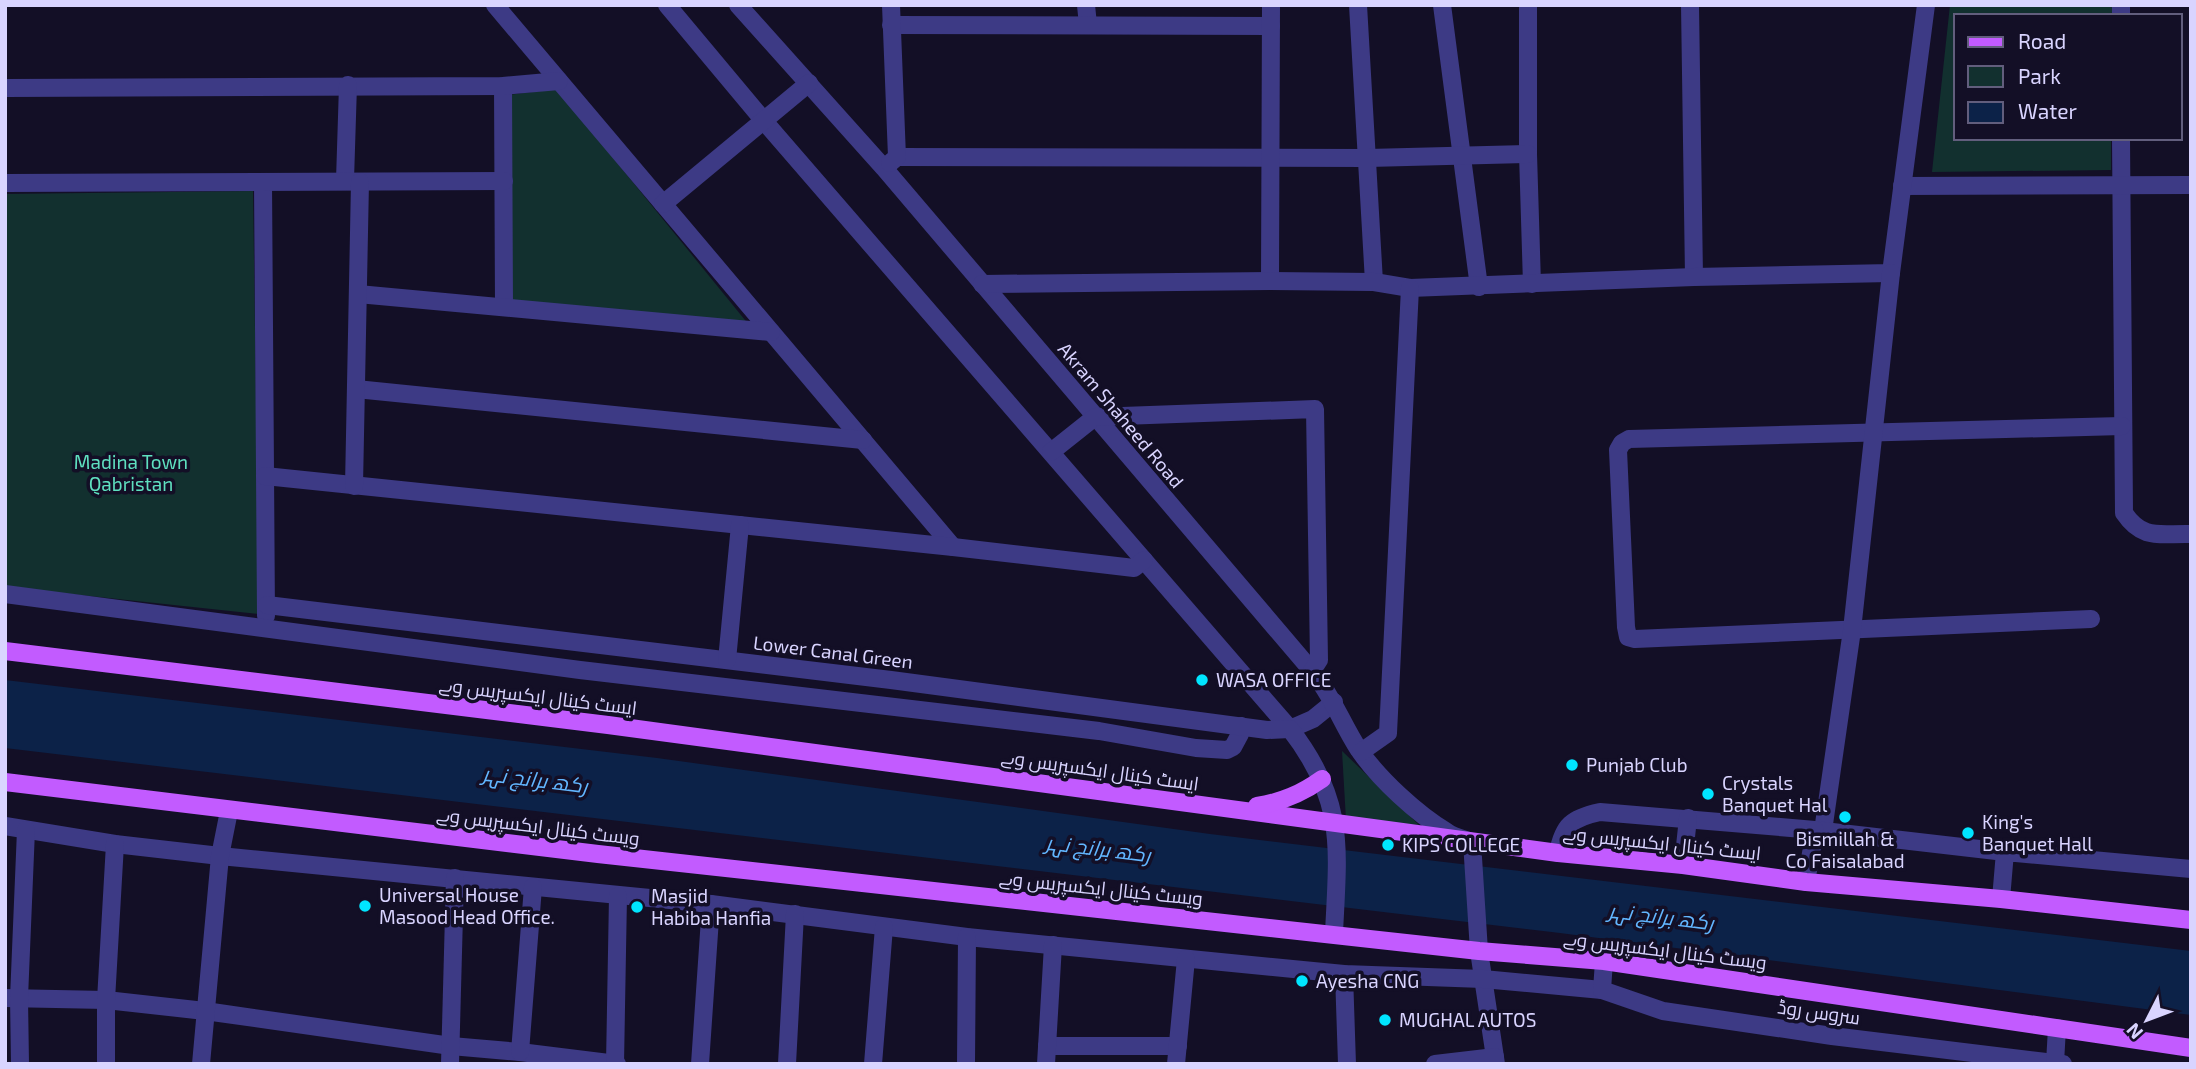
<svg xmlns="http://www.w3.org/2000/svg" width="2196" height="1069" font-family="'Exo 2',Cairo,sans-serif">
	<style>
		.green { fill: #12302f }
		.water { fill: #0c2248 }
		.lines { fill: none; stroke-linecap: round; stroke-linejoin: round }
		.minor { stroke: #3d3a85; stroke-width: 18 }
		.major { stroke: #c25bff; stroke-width: 18 }
		.poi-dot { fill: #00e5ff; stroke: #130f26; stroke-width: 2.5 }
		.labels { text-anchor: middle; stroke-width: 7; stroke-linejoin: round; paint-order: stroke }
		.street-label { font-size: 19px; fill: #d9d4ff; stroke: #130f26 }
		.park-label { font-size: 19px; fill: #5fe0c0; stroke: #130f26 }
		.poi-label { font-size: 19px; fill: #d9d4ff; stroke: #130f26; text-anchor: start }
		.water-label { font-size: 21px; font-style: italic; fill: #62b6ff; stroke: #130f26 }
	</style>
	<rect width="100%" height="100%" fill="#130f26"/>
	<g class="green">
		<path d="M1950 5H2112V16H1956V138H2111V170L1932 172Z"/>
		<path d="M557 89 749 325 510 302 508 95Z"/>
		<path d="M253 191 259 614 5 587V194Z"/>
		<path d="M1342 751 1419 825 1346 820Z"/>
	</g>
	<path class="water" d="M5 680 657 758 1210 834 2191 951V1015L1560 933 5 748Z"/>
	<g class="lines">
		<g class="minor">
			<path d="M495 5 953 547"/>
			<path d="M667 5 764 121 1290 729 1313 719 1334 702"/>
			<path d="M738 5 884 168 1312 671C1332 695 1342 724 1359 750 1379 779 1417 814 1447 832 1454 837 1464 839 1472 842L1479 951 1496 1064"/>
			<path d="M1086 5 1088 25"/>
			<path d="M1358 5 1374 282"/>
			<path d="M1442 5 1479 287"/>
			<path d="M1528 5V154L1532 284"/>
			<path d="M1690 5 1694 277"/>
			<path d="M2121 5V16"/>
			<path d="M891 25 1271 26"/>
			<path d="M503 86 504 307"/>
			<path d="M5 88 503 86 559 81"/>
			<path d="M2121 138 2124 513C2143 541 2160 533 2191 534"/>
			<path d="M897 157 1368 158 1528 154"/>
			<path d="M890 163 897 157 891 5"/>
			<path d="M345 180 348 85"/>
			<path d="M263 182 266 616"/>
			<path d="M5 183 504 181"/>
			<path d="M1902 186 2191 185"/>
			<path d="M663 204 809 83"/>
			<path d="M1270 281 1271 5"/>
			<path d="M982 284 1270 281 1374 282 1410 288 1694 277 1891 273 1926 5"/>
			<path d="M358 294 771 332"/>
			<path d="M356 389 863 440"/>
			<path d="M1051 452 1095 417 1315 409 1319 660 1312 671"/>
			<path d="M265 476 953 547 1134 568 1144 560"/>
			<path d="M354 486 360 182"/>
			<path d="M5 594 580 670 1099 731 1196 748 1227 750 1233 747 1240 734 1241 726"/>
			<path d="M267 605 891 680 1267 730 1290 729C1346 801 1338 848 1334 933"/>
			<path d="M2091 619 1635 639 1628 637 1626 627 1618 450 1622 443 1629 439 2122 426"/>
			<path d="M727 660 740 525"/>
			<path d="M1361 752 1388 733 1410 288"/>
			<path d="M5 826 115 844 220 856 711 904 967 937 1344 974 1483 979 1602 990"/>
			<path d="M1823 831 1852 630 1891 273"/>
			<path d="M1558 853C1563 825 1572 818 1600 812L1815 830 2005 852"/>
			<path d="M1683 865 1688 818"/>
			<path d="M1806 882 1815 830"/>
			<path d="M2001 899 2005 852 2191 869"/>
			<path d="M1604 961 1602 990 1663 1011 1832 1036 2063 1064"/>
			<path d="M1344 974 1347 1064"/>
			<path d="M5 998 106 1000 205 1011 451 1046 520 1052 617 1064"/>
			<path d="M1047 1046H1178"/>
			<path d="M520 1052 533 887"/>
			<path d="M2055 1063 2057 1028"/>
			<path d="M20 1064 19 998 26 830"/>
			<path d="M106 1064V1000L115 844"/>
			<path d="M201 1064 220 856 229 811"/>
			<path d="M450 1064 455 878"/>
			<path d="M615 1064 618 896"/>
			<path d="M700 1064 711 904"/>
			<path d="M787 1064 795 914"/>
			<path d="M873 1064 884 927"/>
			<path d="M966 1064 967 937"/>
			<path d="M1046 1064 1053 945"/>
			<path d="M1176 1064 1186 959"/>
			<path d="M1435 1064 1495 1057"/>
		</g>
		<g class="major">
			<path d="M5 651 608 725 1558 853 1683 865 1806 882 2001 899 2191 920"/>
			<path d="M5 782 598 854 1479 951 1604 961 2191 1048"/>
			<path d="M1257 806C1282 802 1301 794 1322 779"/>
		</g>
	</g>
	<g class="poi-dot">
		<circle cx="1202" cy="680" r="7"/>
		<circle cx="1572" cy="765" r="7"/>
		<circle cx="1708" cy="794" r="7"/>
		<circle cx="1845" cy="817" r="7"/>
		<circle cx="1968" cy="833" r="7"/>
		<circle cx="1388" cy="845" r="7"/>
		<circle cx="365" cy="906" r="7"/>
		<circle cx="637" cy="907" r="7"/>
		<circle cx="1302" cy="981" r="7"/>
		<circle cx="1385" cy="1020" r="7"/>
	</g>
	<g class="labels">
		<g class="street-label">
			<text transform="translate(1121 415) rotate(50)" y="7">Akram Shaheed Road</text>
			<text transform="translate(833 652) rotate(7)" y="7">Lower Canal Green</text>
			<text transform="translate(538 696) rotate(7)" y="7">ایسٹ کینال ایکسپریس وے</text>
			<text transform="translate(1100 770) rotate(8)" y="7">ایسٹ کینال ایکسپریس وے</text>
			<text transform="translate(538 826) rotate(7)" y="7">ویسٹ کینال ایکسپریس وے</text>
			<text transform="translate(1662 843) rotate(6)" y="7">ایسٹ کینال ایکسپریس وے</text>
			<text transform="translate(1101 888) rotate(6)" y="7">ویسٹ کینال ایکسپریس وے</text>
			<text transform="translate(1665 950) rotate(7)" y="7">ویسٹ کینال ایکسپریس وے</text>
			<text transform="translate(1819 1012) rotate(8)" y="7">سروس روڈ</text>
		</g>
		<g class="park-label">
			<text x="131" y="469">Madina Town<tspan x="131" dy="22">Qabristan</tspan></text>
		</g>
		<g class="poi-label">
			<text x="1216" y="687">WASA OFFICE</text>
			<text x="1586" y="772">Punjab Club</text>
			<text x="1722" y="790">Crystals<tspan x="1722" dy="22">Banquet Hal</tspan></text>
			<text x="1982" y="829">King's<tspan x="1982" dy="22">Banquet Hall</tspan></text>
			<text x="1845" y="846" text-anchor="middle">Bismillah &amp;<tspan x="1845" dy="22">Co Faisalabad</tspan></text>
			<text x="1402" y="852">KIPS COLLEGE</text>
			<text x="379" y="902">Universal House<tspan x="379" dy="22">Masood Head Office.</tspan></text>
			<text x="651" y="903">Masjid<tspan x="651" dy="22">Habiba Hanfia</tspan></text>
			<text x="1316" y="988">Ayesha CNG</text>
			<text x="1399" y="1027">MUGHAL AUTOS</text>
		</g>
		<g class="water-label">
			<text transform="translate(535 780) rotate(7)" y="7">رکھ برانچ نہر</text>
			<text transform="translate(1098 849) rotate(7)" y="7">رکھ برانچ نہر</text>
			<text transform="translate(1661 917) rotate(7)" y="7">رکھ برانچ نہر</text>
		</g>
	</g>
	<rect width="2196" height="1069" fill="none" stroke="#d9d4ff" stroke-width="14"/>
	<rect x="1954" y="14" width="228" height="126" fill="#130f26" stroke="#625e7d" stroke-width="2"/>
	<rect x="1968" y="37" width="35" height="10" fill="#c25bff" stroke="#625e7d" stroke-width="2"/>
	<text x="2018" y="49" font-size="21" fill="#d9d4ff">Road</text>
	<rect x="1968" y="66" width="35" height="21" fill="#12302f" stroke="#625e7d" stroke-width="2"/>
	<text x="2018" y="84" font-size="21" fill="#d9d4ff">Park</text>
	<rect x="1968" y="102" width="35" height="21" fill="#0c2248" stroke="#625e7d" stroke-width="2"/>
	<text x="2018" y="119" font-size="21" fill="#d9d4ff">Water</text>
	<g transform="translate(2147 1020) rotate(228)" stroke="#130f26" stroke-width="5" paint-order="stroke">
	<path d="M0-5L12 26L0 18L-12 26Z" fill="#d9d4ff"/>
	<text y="-10" font-size="19" font-weight="bold" text-anchor="middle" fill="#d9d4ff">N</text>
	</g>
</svg>
